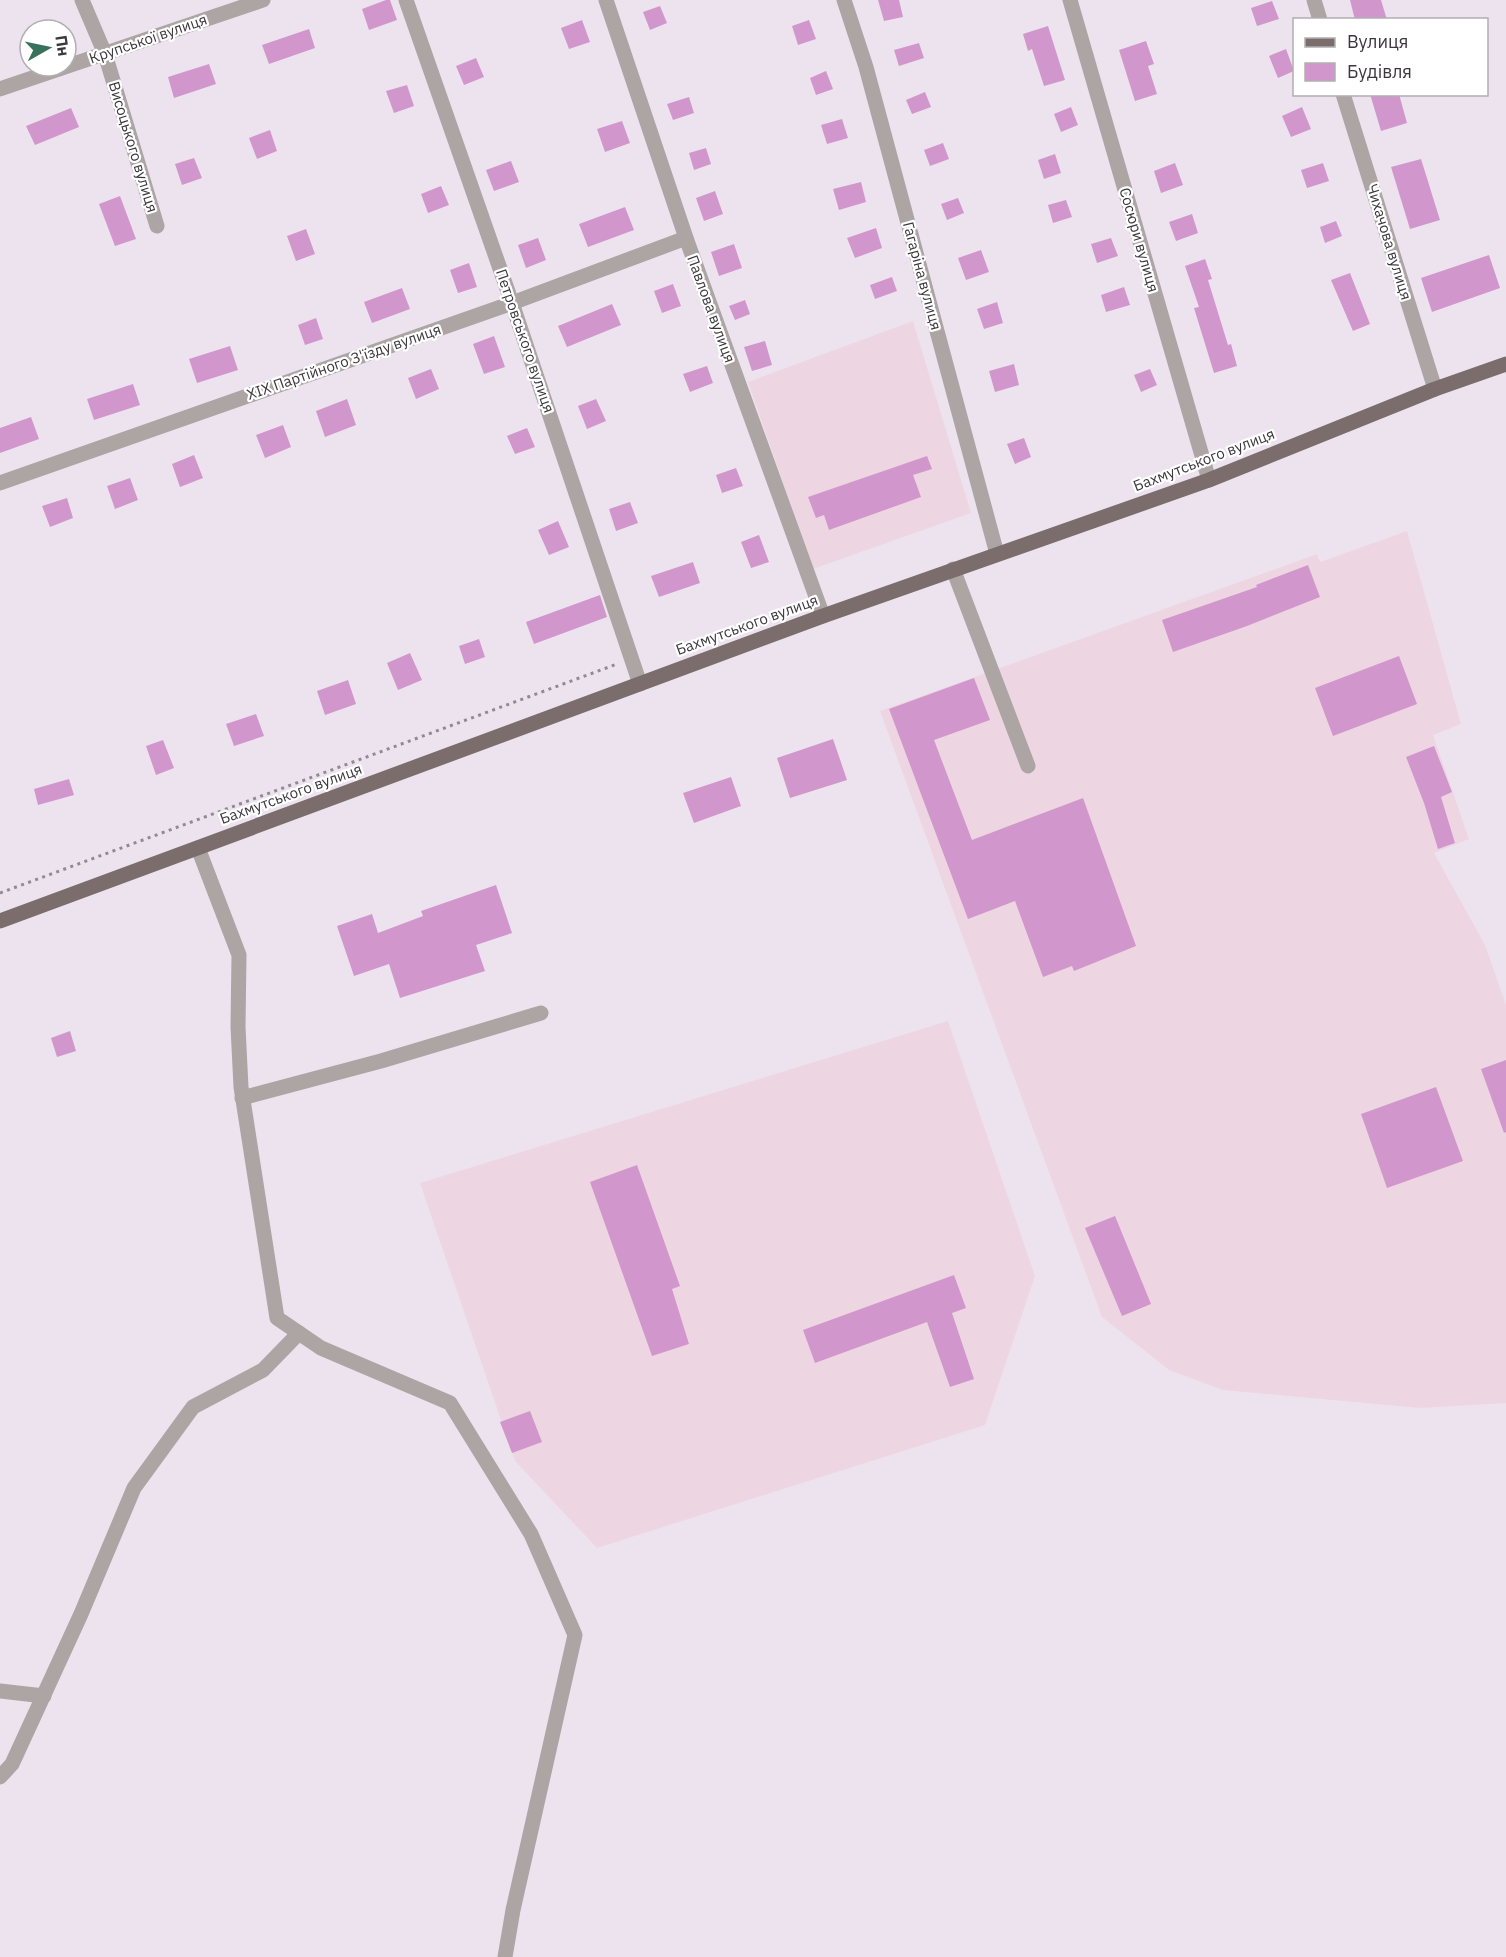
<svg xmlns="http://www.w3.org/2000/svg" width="1506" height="1957" font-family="'IBM Plex Sans',sans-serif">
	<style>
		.industrial { fill: #edd6e1 }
		.building { fill: #d197cc }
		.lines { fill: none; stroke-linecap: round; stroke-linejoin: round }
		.path { stroke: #918a92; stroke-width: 3; stroke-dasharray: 3 4.5; stroke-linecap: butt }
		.minor { stroke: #aca5a3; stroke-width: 15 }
		.major { stroke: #7a6d6b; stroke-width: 15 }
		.labels { text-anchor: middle; stroke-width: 4.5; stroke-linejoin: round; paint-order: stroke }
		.street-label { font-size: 15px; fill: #3b373c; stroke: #fff }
	</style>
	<rect width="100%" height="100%" fill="#ede3ef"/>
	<g class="industrial">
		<path d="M913 321 971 513 813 569 748 382Z"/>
		<path d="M1407 531 1461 724 1433 735 1469 839 1434 853 1485 945 1506 1005V1403L1420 1408 1223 1390 1169 1370 1102 1317 880 711 1317 554 1320 562Z"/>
		<path d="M948 1021 1035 1276 985 1425 597 1548 515 1461 420 1183Z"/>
	</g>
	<g class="building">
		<path d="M386 0H390L397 20 369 30 362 9Z"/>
		<path d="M878 0H899L903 17 884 21Z"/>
		<path d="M1350 0H1381L1387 20H1355Z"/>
		<path d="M1272 1 1279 19 1257 26 1251 8Z"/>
		<path d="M660 6 667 23 650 30 643 12Z"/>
		<path d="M582 20 590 42 569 49 561 28Z"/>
		<path d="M809 20 816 39 798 45 792 26Z"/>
		<path d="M1048 26 1065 80 1044 86 1032 49 1028 51 1023 34Z"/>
		<path d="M309 29 315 48 269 64 262 45Z"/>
		<path d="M1146 41 1154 64 1148 66 1157 94 1135 101 1119 50Z"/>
		<path d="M919 43 924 58 899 66 894 50Z"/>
		<path d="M1286 49 1294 71 1278 78 1269 56Z"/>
		<path d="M476 58 484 77 464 85 456 66Z"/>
		<path d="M209 64 216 84 174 98 168 77Z"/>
		<path d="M826 71 833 89 816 95 810 78Z"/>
		<path d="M407 85 414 106 394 113 386 91Z"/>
		<path d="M925 92 931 107 912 114 906 100Z"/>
		<path d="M1370 94H1399L1407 123 1381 131Z"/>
		<path d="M689 97 694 113 673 120 667 104Z"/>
		<path d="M1071 107 1078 125 1061 132 1054 114Z"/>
		<path d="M1302 107 1311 129 1291 137 1282 116Z"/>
		<path d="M71 108 79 127 35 145 26 126Z"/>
		<path d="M842 119 848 138 827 144 821 125Z"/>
		<path d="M622 121 630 143 605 152 597 129Z"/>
		<path d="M270 130 277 151 257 159 249 138Z"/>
		<path d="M943 143 949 159 930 166 924 150Z"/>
		<path d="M706 148 711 164 694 170 689 153Z"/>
		<path d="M1055 154 1061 173 1044 179 1038 160Z"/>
		<path d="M194 158 202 178 182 185 175 164Z"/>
		<path d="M1421 159 1440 220 1410 229 1391 167Z"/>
		<path d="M511 161 519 182 494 191 486 170Z"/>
		<path d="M1175 163 1183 185 1161 193 1154 171Z"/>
		<path d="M1323 163 1329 181 1307 188 1301 170Z"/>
		<path d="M861 182 866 202 839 210 833 189Z"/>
		<path d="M441 186 449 205 428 213 421 194Z"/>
		<path d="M715 191 723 214 704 221 696 198Z"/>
		<path d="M120 196 136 239 115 246 99 204Z"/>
		<path d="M958 198 964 213 947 220 941 204Z"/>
		<path d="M1066 200 1072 217 1053 223 1048 205Z"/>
		<path d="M625 207 634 230 588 247 579 224Z"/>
		<path d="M1192 214 1198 233 1176 241 1169 222Z"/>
		<path d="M1336 221 1342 236 1325 243 1320 227Z"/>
		<path d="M876 228 882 248 855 258 847 238Z"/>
		<path d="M306 229 315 254 296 261 287 236Z"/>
		<path d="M538 238 546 260 526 268 518 245Z"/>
		<path d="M1111 238 1118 256 1097 263 1091 244Z"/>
		<path d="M734 244 742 268 719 276 711 252Z"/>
		<path d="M981 250 989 272 966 280 958 258Z"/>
		<path d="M1489 255 1500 288 1432 312 1421 278Z"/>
		<path d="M1205 259 1212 279 1208 280 1228 345 1231 344 1237 366 1214 373 1194 308 1199 307 1185 266Z"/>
		<path d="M469 263 477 287 458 293 450 270Z"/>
		<path d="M1350 273 1370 324 1353 331 1331 280Z"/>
		<path d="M892 277 897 291 875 299 870 285Z"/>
		<path d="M673 284 681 306 662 313 654 291Z"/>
		<path d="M1124 287 1130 305 1106 312 1101 295Z"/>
		<path d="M402 288 410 309 372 323 364 302Z"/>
		<path d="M745 300 750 314 735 320 729 306Z"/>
		<path d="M997 302 1003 323 984 329 977 309Z"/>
		<path d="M612 304 621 325 567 347 558 326Z"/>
		<path d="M316 318 323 339 305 345 298 325Z"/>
		<path d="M494 336 505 367 484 374 473 344Z"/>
		<path d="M765 341 772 365 752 371 744 347Z"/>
		<path d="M230 346 238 370 197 383 189 359Z"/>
		<path d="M1014 364 1019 385 995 392 989 371Z"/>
		<path d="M707 366 713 383 690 392 683 374Z"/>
		<path d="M431 369 439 389 416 399 408 378Z"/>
		<path d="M1150 369 1157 385 1141 392 1134 375Z"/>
		<path d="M133 384 140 405 94 420 87 399Z"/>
		<path d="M347 399 356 425 325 437 316 411Z"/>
		<path d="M596 399 606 421 587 429 578 406Z"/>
		<path d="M31 417 39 439 0 453V428Z"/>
		<path d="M283 425 291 447 265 458 256 435Z"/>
		<path d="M527 428 535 447 515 454 507 436Z"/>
		<path d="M1024 438 1031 457 1015 464 1007 444Z"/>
		<path d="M194 455 203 478 180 487 172 464Z"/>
		<path d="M927 456 932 469 913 475 921 497 829 530 824 515 816 518 808 497Z"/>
		<path d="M736 468 743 486 722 493 716 475Z"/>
		<path d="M130 478 138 500 115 509 107 486Z"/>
		<path d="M67 498 73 518 50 527 42 506Z"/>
		<path d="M630 502 638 523 616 531 609 509Z"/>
		<path d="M558 521 569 547 549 555 538 530Z"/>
		<path d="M759 535 769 562 751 568 741 542Z"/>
		<path d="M693 562 700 583 659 597 651 576Z"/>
		<path d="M1308 565 1320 597 1247 626 1173 652 1162 620 1257 587 1256 585Z"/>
		<path d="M600 595 607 617 534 644 526 622Z"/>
		<path d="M479 639 485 657 465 664 459 646Z"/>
		<path d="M410 653 422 680 398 690 387 663Z"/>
		<path d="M1399 656 1417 704 1333 736 1315 688Z"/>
		<path d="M974 678 990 720 934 740 972 840 1083 798 1136 946 1074 971 1072 966 1043 977 1015 901 968 919 889 709Z"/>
		<path d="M348 680 356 704 325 715 317 691Z"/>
		<path d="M256 714 264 736 234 746 226 724Z"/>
		<path d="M833 739 847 780 790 798 777 758Z"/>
		<path d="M163 740 174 768 156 775 146 746Z"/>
		<path d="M1434 746 1452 792 1441 797 1455 843 1438 849 1424 803 1406 757Z"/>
		<path d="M731 777 741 806 694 823 683 793Z"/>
		<path d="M69 779 74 795 38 805 34 789Z"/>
		<path d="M496 885 512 933 476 945 485 971 400 998 389 964 354 976 337 926 372 914 378 933 423 916 421 911Z"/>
		<path d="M70 1031 76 1051 57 1057 51 1038Z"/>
		<path d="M1506 1060V1132L1504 1133 1481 1069Z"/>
		<path d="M1436 1087 1463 1161 1387 1188 1361 1114Z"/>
		<path d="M637 1165 680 1286 672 1289 689 1344 652 1356 590 1182Z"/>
		<path d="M1115 1216 1151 1304 1122 1316 1085 1228Z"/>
		<path d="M954 1275 966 1308 952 1313 974 1379 950 1387 927 1322 815 1363 803 1330Z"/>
		<path d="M530 1411 542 1442 512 1453 500 1422Z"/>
	</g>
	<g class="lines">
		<path class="path" d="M0 893 617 664"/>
		<g class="minor">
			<path d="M82 0 105 54 157 226"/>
			<path d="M406 0 512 303 640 684"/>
			<path d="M606 0 686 238 823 616"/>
			<path d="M844 0 866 67 997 554"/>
			<path d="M1070 0 1209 480"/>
			<path d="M1314 0 1320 20"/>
			<path d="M0 89 263 0"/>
			<path d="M1343 94 1435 389"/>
			<path d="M0 483 512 303 686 238"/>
			<path d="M953 569 1028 766"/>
			<path d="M198 848 239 955 238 1027 241 1087 277 1318 321 1348 450 1403 531 1534 575 1635 513 1910 505 1957"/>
			<path d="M242 1098 381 1061 541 1013"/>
			<path d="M0 1691 44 1696"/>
			<path d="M0 1777 12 1764 81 1614 134 1488 193 1407 263 1370 299 1333"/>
		</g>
		<path class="major" d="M0 921 823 616 1209 480 1435 389 1506 364"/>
	</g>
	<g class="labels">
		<g class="street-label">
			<text transform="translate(148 39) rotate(-19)" y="5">Крупської вулиця</text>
			<text transform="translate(133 147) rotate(73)" y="5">Висоцького вулиця</text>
			<text transform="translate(1139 240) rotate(74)" y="5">Сосюри вулиця</text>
			<text transform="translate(1389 242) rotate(73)" y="5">Чихачова вулиця</text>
			<text transform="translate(922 276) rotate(75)" y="5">Гагаріна вулиця</text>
			<text transform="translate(711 309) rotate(70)" y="5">Павлова вулиця</text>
			<text transform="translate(525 341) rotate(71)" y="5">Петровського вулиця</text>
			<text transform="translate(344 362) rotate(-19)" y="5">XIX Партійного З'їзду вулиця</text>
			<text transform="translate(1204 460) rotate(-21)" y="5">Бахмутського вулиця</text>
			<text transform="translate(747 625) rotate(-20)" y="5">Бахмутського вулиця</text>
			<text transform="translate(291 794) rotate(-20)" y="5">Бахмутського вулиця</text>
		</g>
	</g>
	<rect x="1293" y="18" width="195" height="78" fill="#ffffff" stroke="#b1afb1" stroke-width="1.5"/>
	<rect x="1305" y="38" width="30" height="9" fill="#7a6d6b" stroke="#b1afb1" stroke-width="1.5"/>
	<text x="1347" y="48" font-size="18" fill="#3b373c">Вулиця</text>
	<rect x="1305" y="63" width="30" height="18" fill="#d197cc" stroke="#b1afb1" stroke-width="1.5"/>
	<text x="1347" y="78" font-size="18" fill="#3b373c">Будівля</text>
	<g transform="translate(48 48) rotate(81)"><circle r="28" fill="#ffffff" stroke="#b1afb1" stroke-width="1.5"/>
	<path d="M0-4.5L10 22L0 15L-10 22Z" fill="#38725a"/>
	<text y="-9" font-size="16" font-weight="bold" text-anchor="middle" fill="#3b373c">Пн</text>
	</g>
</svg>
